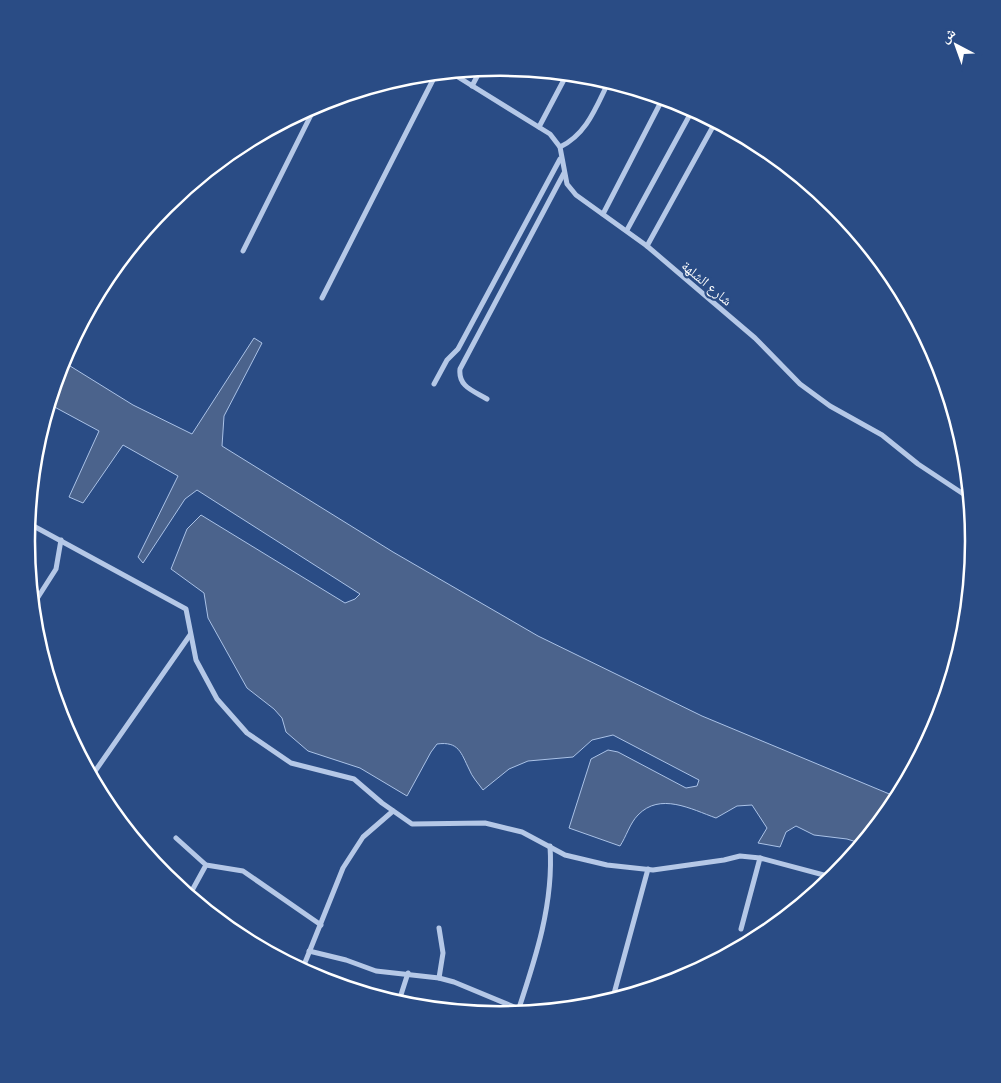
<svg xmlns="http://www.w3.org/2000/svg" width="1001" height="1083" font-family="Raleway,'Noto Naskh Arabic',sans-serif">
	<style>
		.water { fill: #4b638c; stroke: #aac2e7 }
		.lines { fill: none; stroke-linecap: round; stroke-linejoin: round }
		.street { stroke: #b5c8e7; stroke-width: 5 }
		.labels { text-anchor: middle; stroke-width: 4.5; stroke-linejoin: round; paint-order: stroke }
		.street-label { font-size: 14px; fill: #fff; stroke: #2a4c85 }
		.rim { fill: none; stroke: #fff; stroke-width: 2.5 }
	</style>
	<rect width="100%" height="100%" fill="#2a4c85"/>
	<path class="water" d="M254 338 262 343 224 416 222 446 393 552 538 636 702 716 899 798 895 805 863 844 847 839 814 835 796 826 786 832 780 847 758 843 767 828 752 805 737 806 716 818C691 809 660 792 638 815 630 823 626 837 620 846L569 828 591 759 608 750 618 752 686 788 697 786 699 780 613 735 592 740 573 757 528 761 509 769 483 790C478 783 472 777 469 769 461 753 459 741 437 744L431 752 407 796 360 768 308 751 286 732 282 718 274 709 247 688 208 618 204 593 171 569 187 529 201 515 345 603 355 599 360 594 197 490 185 499 143 563 138 557 178 476 123 445 83 503 69 497 99 431 49 404 62 361 133 405 192 434Z"/>
	<g class="lines">
		<g class="street">
			<path d="M450 72 550 134 560 147 567 184 576 195 647 246 755 338 800 384 830 406 882 435 918 464 971 499"/>
			<path d="M472 86 481 69"/>
			<path d="M539 127 567 74"/>
			<path d="M560 147C587 134 596 107 609 81"/>
			<path d="M603 214 663 98"/>
			<path d="M627 230 693 109"/>
			<path d="M647 246 716 121"/>
			<path d="M243 251 316 105"/>
			<path d="M322 298 436 74"/>
			<path d="M434 384 447 360 458 349 560 159"/>
			<path d="M487 399C474 391 458 387 460 369L564 173"/>
			<path d="M28 523 186 609 196 660 217 699 247 733 291 763 354 779 382 803 412 824 485 823 522 832 565 855 607 865 653 870 724 860 740 856 760 858 835 878"/>
			<path d="M33 605 56 569 61 540"/>
			<path d="M91 777 190 635"/>
			<path d="M176 838 206 865 243 871 321 925"/>
			<path d="M822 888 828 875"/>
			<path d="M189 896 206 865"/>
			<path d="M741 929 760 858"/>
			<path d="M309 951 346 960 376 971 439 978 454 982 519 1009"/>
			<path d="M302 970 343 868 363 837 393 811"/>
			<path d="M439 978 443 953 439 928"/>
			<path d="M612 1001 648 869"/>
			<path d="M398 1004 408 973"/>
			<path d="M517 1014C535 960 554 904 550 846"/>
		</g>
	</g>
	<g class="labels">
		<g class="street-label">
			<text transform="translate(707 283) rotate(40)" y="5">شارع الشلهة</text>
		</g>
	</g>
	<path d="M0 0H1001V1083H0ZM35 541a465 465 0 1 1 930 0a465 465 0 1 1-930 0Z" fill="#2a4c85" fill-rule="evenodd"/>
	<path class="rim" d="M35 541a465 465 0 1 1 930 0a465 465 0 1 1-930 0Z"/>
	<g transform="translate(956 45) rotate(319)" stroke="#2a4c85" stroke-width="4" paint-order="stroke">
	<path d="M0-4L9 19L0 12L-9 19Z" fill="#ffffff"/>
	<text y="-8" font-size="14" font-weight="bold" text-anchor="middle" fill="#ffffff">ش</text>
	</g>
</svg>
